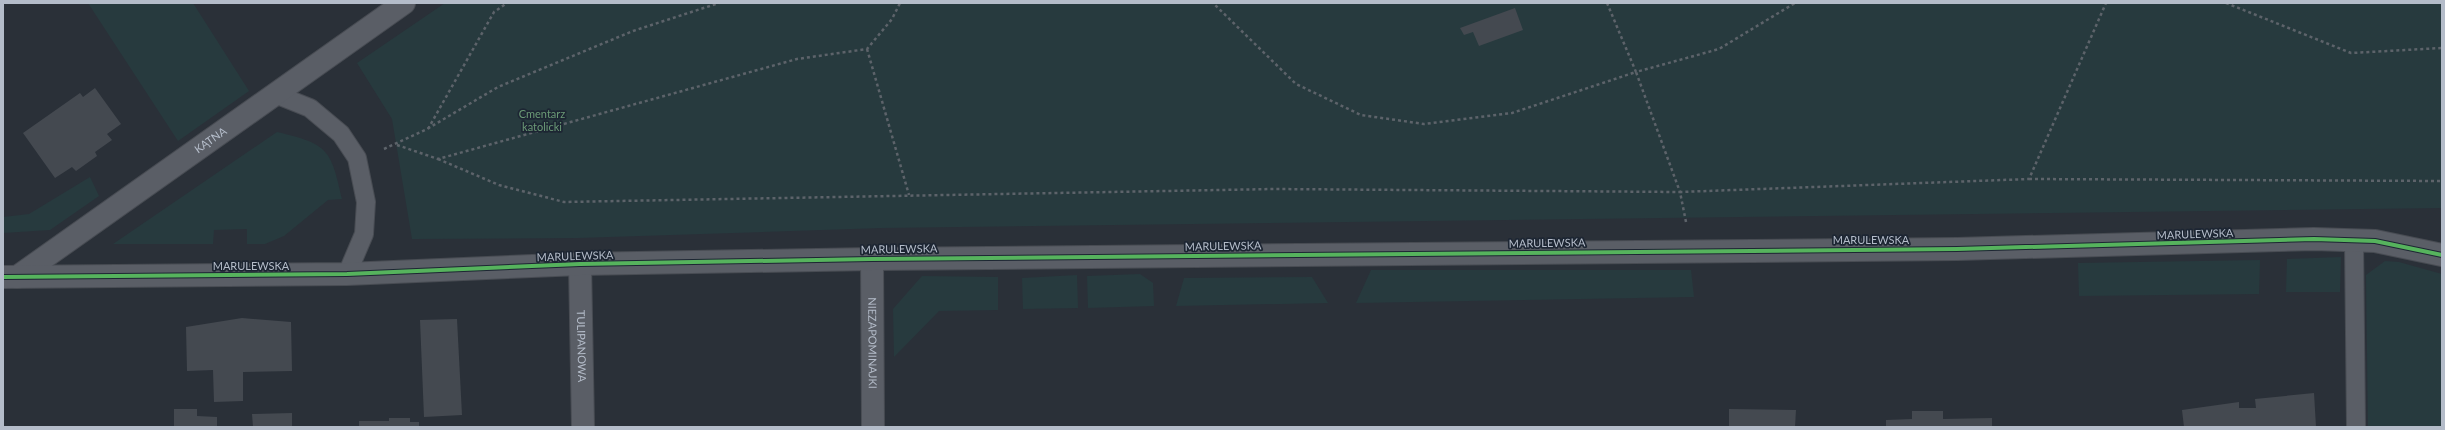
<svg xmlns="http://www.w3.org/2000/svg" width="2445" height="430" font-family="Lato,sans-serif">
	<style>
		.green { fill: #273a3e }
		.building { fill: #444950 }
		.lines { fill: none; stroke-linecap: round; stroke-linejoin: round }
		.service-casing { stroke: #484c53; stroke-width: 20 }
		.minor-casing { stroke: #484c53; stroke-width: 24 }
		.tertiary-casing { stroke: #484c53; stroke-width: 24 }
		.path { stroke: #5d636a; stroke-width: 2.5; stroke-dasharray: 3 3; stroke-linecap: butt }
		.service { stroke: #5a5e66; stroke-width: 18 }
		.minor { stroke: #5a5e66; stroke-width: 22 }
		.tertiary { stroke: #5a5e66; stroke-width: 22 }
		.cycleway-casing { stroke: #1d2633; stroke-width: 6 }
		.cycleway { stroke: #56b35d; stroke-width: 4 }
		.labels { text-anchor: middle; stroke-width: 3.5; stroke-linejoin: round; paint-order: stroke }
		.park-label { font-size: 11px; fill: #6b9a76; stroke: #1d2633 }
		.street-label { font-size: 11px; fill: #b4bcc9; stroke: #1d2633 }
	</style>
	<rect width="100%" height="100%" fill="#2a3038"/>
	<g class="green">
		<path d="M88 3H193L249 91 178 141Z"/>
		<path d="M445 3H2442V208L882 228 578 238 412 239 392 119 357 63Z"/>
		<path d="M277 132C328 144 331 149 342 199L328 200 284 236 265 244H247V229L214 230 213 244H113Z"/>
		<path d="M90 177 99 196 50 230 3 233V217L29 214Z"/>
		<path d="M2341 257 2340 292H2286L2287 259Z"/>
		<path d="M2260 260 2259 294 2079 296 2078 263Z"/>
		<path d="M2385 261 2399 262 2442 274V427H2368L2366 275Z"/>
		<path d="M1371 270H1691L1694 297 1356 303Z"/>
		<path d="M1140 274 1153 283 1154 306 1088 308 1087 276Z"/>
		<path d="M1077 275 1078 308 1023 309 1022 278Z"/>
		<path d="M922 276 998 277V310L939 311 894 357 893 309Z"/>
		<path d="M1312 277 1328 303 1176 306 1184 278Z"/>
	</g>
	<g class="building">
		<path d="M1515 8 1523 30 1479 46 1473 32 1464 35 1460 28Z"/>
		<path d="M95 88 121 124 107 134 112 140 95 152 97 156 76 171 72 167 55 178 23 133 80 93 83 97Z"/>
		<path d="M242 318 291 322 292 371 243 372V401L214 402 213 370 187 371 186 327Z"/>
		<path d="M457 319 462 415 424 417 420 320Z"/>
		<path d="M2314 393 2316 427H2184L2182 410 2239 402V408H2256L2255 399Z"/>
		<path d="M174 409H197V416L217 417V427H174Z"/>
		<path d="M1729 409 1796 410 1795 427H1729Z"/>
		<path d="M1912 411H1943V419L1992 418V427H1886V420L1912 419Z"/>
		<path d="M292 413V427H253L252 414Z"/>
		<path d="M389 418H410V422H419V427H359V421H389Z"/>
	</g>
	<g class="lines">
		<defs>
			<g id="service">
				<path d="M275 94 310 108 341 134 357 158 366 202 364 234 347 274"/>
				<path d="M2354 241 2356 427"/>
			</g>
			<g id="minor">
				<path id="s1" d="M872 259 873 427"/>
				<path id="s2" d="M580 264 583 427"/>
				<path id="s3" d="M17 277 404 3"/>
			</g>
			<path id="tertiary" d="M3 277 347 274 580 264 872 259 1957 249 2314 239 2375 241 2442 255"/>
		</defs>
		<use href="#service" class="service-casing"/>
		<use href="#minor" class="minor-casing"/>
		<use href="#tertiary" class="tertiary-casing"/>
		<g class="path">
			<path d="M1607 3 1636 72 1719 49 1795 3"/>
			<path d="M2226 3 2351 53 2442 48"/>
			<path d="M867 49 909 195"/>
			<path d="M428 129 494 12 507 3"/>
			<path d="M397 145 438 159 797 59 867 49 892 19 900 3"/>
			<path d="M384 149 427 129 498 87 633 31 719 3"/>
			<path d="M438 159 499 185 564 202 1274 189 1680 192 1636 72 1512 113 1424 124 1361 115 1296 84 1213 3"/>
			<path d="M2029 179 2442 181"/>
			<path d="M1686 222 1680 192 2029 179 2106 3"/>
		</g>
		<use href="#service" class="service"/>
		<use href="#minor" class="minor"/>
		<use href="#tertiary" class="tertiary"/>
		<defs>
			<path id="cycleway" d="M3 277 347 274 580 264 872 259 1957 249 2314 239 2375 241 2442 255"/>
		</defs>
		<use href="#cycleway" class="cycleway-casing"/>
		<use href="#cycleway" class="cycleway"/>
	</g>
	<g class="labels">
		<g class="park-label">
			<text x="542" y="118">Cmentarz<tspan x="542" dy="13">katolicki</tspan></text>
		</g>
		<g class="street-label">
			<text dy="4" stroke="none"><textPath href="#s3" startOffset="237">KĄTNA</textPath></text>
			<text transform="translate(2195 234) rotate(-2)" y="4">MARULEWSKA</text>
			<text x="1871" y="244">MARULEWSKA</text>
			<text transform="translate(1547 243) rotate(-1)" y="4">MARULEWSKA</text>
			<text transform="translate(1223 246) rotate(-1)" y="4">MARULEWSKA</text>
			<text transform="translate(899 249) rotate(-1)" y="4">MARULEWSKA</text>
			<text transform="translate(575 256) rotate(-2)" y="4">MARULEWSKA</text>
			<text x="251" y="270">MARULEWSKA</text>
			<text dy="4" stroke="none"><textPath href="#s1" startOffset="84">NIEZAPOMINAJKI</textPath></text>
			<text dy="4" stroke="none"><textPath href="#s2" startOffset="82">TULIPANOWA</textPath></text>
		</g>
	</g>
	<rect width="2445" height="430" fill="none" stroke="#b4bcc9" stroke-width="8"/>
</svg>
